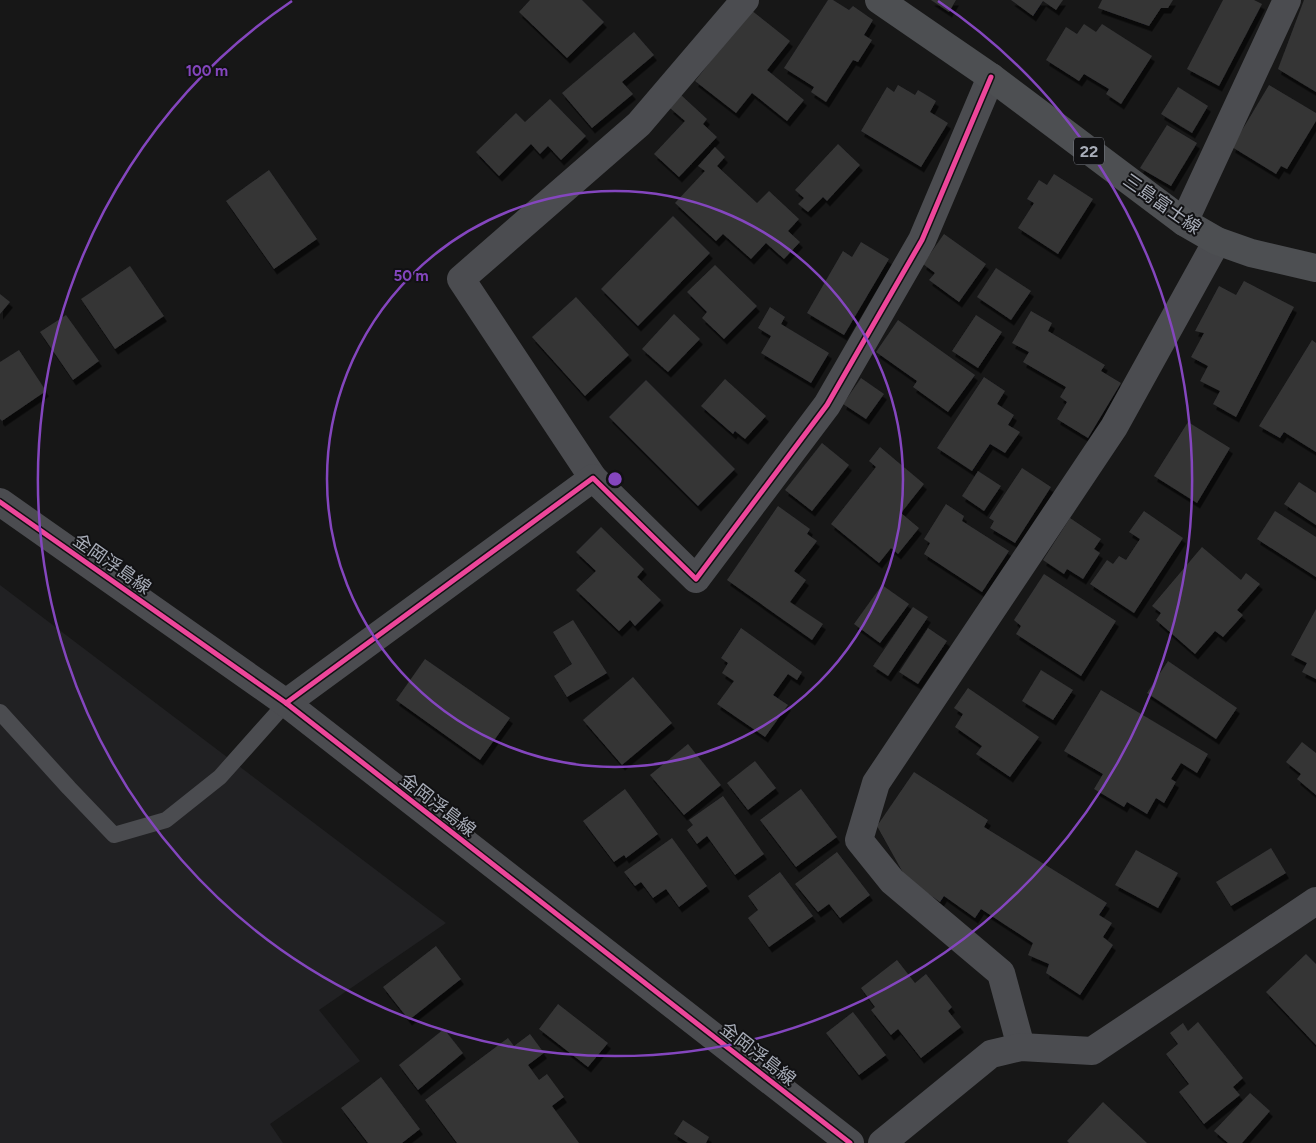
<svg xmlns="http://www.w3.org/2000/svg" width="1316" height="1143" font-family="Figtree,'Noto Sans JP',sans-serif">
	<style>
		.built { fill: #212123 }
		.building { fill: #353536; filter: url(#shadow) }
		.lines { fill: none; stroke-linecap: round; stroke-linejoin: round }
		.service { stroke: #4b4c50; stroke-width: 16 }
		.minor { stroke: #4b4c50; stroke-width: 28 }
		.tertiary { stroke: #4b4c50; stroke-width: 28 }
		.primary { stroke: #4d4f52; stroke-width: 28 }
		.cycleway-casing { stroke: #111113; stroke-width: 8 }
		.cycleway { stroke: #ed469a; stroke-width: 5 }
		.ring { fill: none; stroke: #8446be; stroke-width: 2.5 }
		.labels { text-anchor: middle; stroke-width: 4; stroke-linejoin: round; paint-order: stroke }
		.shield { fill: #111113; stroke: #7b7e86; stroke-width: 1 }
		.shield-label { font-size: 16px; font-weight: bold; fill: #a8adb8 }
		.street-label { font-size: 18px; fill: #a8adb8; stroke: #111113 }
		.centre { fill: #8446be; stroke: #111113; stroke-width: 2.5 }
		.ring-label { font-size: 15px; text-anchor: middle; font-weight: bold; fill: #8446be; stroke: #111113; stroke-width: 4; stroke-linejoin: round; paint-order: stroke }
	</style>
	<defs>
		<filter id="shadow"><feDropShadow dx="3" dy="5.5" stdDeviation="0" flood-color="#0009"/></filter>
	</defs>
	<rect width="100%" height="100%" fill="#171717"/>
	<path class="built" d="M0 585 446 923 319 1010 360 1061 270 1124 283 1143H0Z"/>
	<g class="building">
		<path d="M530 0H582L604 22 567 58 519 12Z"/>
		<path d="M828 0H833L849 10 853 6 873 20 864 35 872 40 858 62 853 60 826 102 811 92 814 87 784 68Z"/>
		<path d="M931 0H956L949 12Z"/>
		<path d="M1011 0H1063L1056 10 1043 1 1033 16Z"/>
		<path d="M1102 0H1173L1168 8H1161L1149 26 1098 8Z"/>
		<path d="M1223 0H1254L1262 4 1219 86 1187 69Z"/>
		<path d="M1304 0H1316V92L1278 69Z"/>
		<path d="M751 10 790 41 767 70 804 100 787 121 752 93 736 113 695 81Z"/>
		<path d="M1084 24 1096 32 1102 24 1152 56 1121 104 1106 94 1109 89 1084 74 1079 81 1046 60 1066 27 1077 34Z"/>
		<path d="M634 32 654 55 622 82 633 94 592 128 562 93Z"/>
		<path d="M898 85 915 95 918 90 936 101 930 112 948 123 921 167 861 131 887 87 894 92Z"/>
		<path d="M1269 85 1316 113V121L1287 169 1281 166 1276 174 1232 147Z"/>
		<path d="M1178 87 1208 106 1192 133 1161 114Z"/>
		<path d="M681 95 707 119 703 124 717 137 679 177 654 154 685 121 670 108Z"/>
		<path d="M550 99 586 136 561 160 548 146 540 154 531 144 499 176 476 152 516 113 525 122Z"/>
		<path d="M1167 125 1197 143 1171 186 1140 168Z"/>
		<path d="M838 144 860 165 827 201 823 197 808 212 798 204 804 198 795 190Z"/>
		<path d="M715 147 725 157 717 166 757 203 769 191 799 219 788 231 800 242 784 259 766 243 751 259 723 234 716 241 675 203 705 171 698 166Z"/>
		<path d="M269 170 317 239 274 269 226 201Z"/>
		<path d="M1054 174 1093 199 1058 254 1018 228 1034 203 1027 199 1039 180 1047 185Z"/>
		<path d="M673 216 710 253 638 326 601 289Z"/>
		<path d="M944 234 986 264 959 302 929 280 935 273 923 264Z"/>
		<path d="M861 242 889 259 844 335 807 313 843 251 852 257Z"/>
		<path d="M715 265 757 306 724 339 702 318 707 312 687 292Z"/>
		<path d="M130 266 164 316 115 349 81 299Z"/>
		<path d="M996 268 1031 291 1011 320 977 297Z"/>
		<path d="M1244 281 1294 307 1236 417 1213 404 1220 391 1200 381 1208 366 1191 357 1204 333 1195 331 1219 286 1236 295Z"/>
		<path d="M0 294 10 302 0 314Z"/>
		<path d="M576 297 629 355 585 396 532 337Z"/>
		<path d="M770 307 785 317 781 324 829 353 811 383 761 353 771 336 758 328Z"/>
		<path d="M1031 311 1052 323 1048 331 1105 365 1101 371 1121 383 1088 438 1057 419 1067 402 1060 397 1066 387 1023 362 1029 352 1012 343Z"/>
		<path d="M674 314 700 339 668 372 642 349Z"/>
		<path d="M66 315 99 361 73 380 40 332Z"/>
		<path d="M976 315 1002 332 978 368 952 351Z"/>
		<path d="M898 320 975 375 948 412 913 387 917 381 876 352Z"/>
		<path d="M1312 340 1316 343V452L1284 432 1280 438 1259 426Z"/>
		<path d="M19 350 46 391 2 421 0 419V362Z"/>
		<path d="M984 377 1005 391 997 404 1014 415 1008 425 1020 432 1005 453 990 444 972 471 937 448Z"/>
		<path d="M861 378 884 394 866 419 843 404Z"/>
		<path d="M725 379 766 416 745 439 735 431 733 434 701 406Z"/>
		<path d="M646 380 735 469 698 506 609 417Z"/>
		<path d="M1188 422 1230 448 1197 503 1154 476Z"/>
		<path d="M822 443 849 465 812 511 785 490Z"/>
		<path d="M880 447 924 484 901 513 919 528 898 554 891 548 879 563 831 524 876 467 869 461Z"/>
		<path d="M1022 468 1051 487 1015 543 990 528 994 521 989 518Z"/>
		<path d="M978 471 1001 486 984 511 962 496Z"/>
		<path d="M1299 482 1316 493V525L1284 504Z"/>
		<path d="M946 504 964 516 962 521 1009 551 982 592 924 554 930 543 924 539Z"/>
		<path d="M778 506 810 529 807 534 817 541 794 571 806 580 790 602 823 624 812 640 727 580Z"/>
		<path d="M1144 511 1183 538 1134 613 1090 584 1107 560 1113 564 1119 556 1126 560 1140 539 1129 532Z"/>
		<path d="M1275 511 1316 537V577L1257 539Z"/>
		<path d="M1070 518 1101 539 1094 549 1100 553 1083 579 1067 569 1064 574 1043 560Z"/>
		<path d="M601 527 644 569 637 577 661 600 635 626 630 620 619 631 576 590 596 571 576 552Z"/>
		<path d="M1202 547 1241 580 1246 573 1260 584 1237 610 1243 615 1223 637 1215 631 1195 654 1156 620 1161 613 1152 606Z"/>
		<path d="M1044 574 1116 621 1081 676 1016 634 1021 626 1014 620Z"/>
		<path d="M882 585 909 604 880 643 854 624Z"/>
		<path d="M913 607 928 617 888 676 873 666Z"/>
		<path d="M1316 609V679L1302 672 1307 663 1291 655Z"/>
		<path d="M573 620 607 673 567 697 554 676 572 664 553 632Z"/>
		<path d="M741 628 802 672 797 680 788 674 773 695 788 705 765 737 717 704 734 681 722 673 728 663 721 658Z"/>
		<path d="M928 628 947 641 918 684 899 672Z"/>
		<path d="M425 659 510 718 480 760 396 700Z"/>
		<path d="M1168 661 1237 708 1216 739 1147 693Z"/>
		<path d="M1041 670 1073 690 1053 720 1022 701Z"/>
		<path d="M633 677 672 723 622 765 583 720Z"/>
		<path d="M968 688 1039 737 1010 777 976 754 982 746 955 727 963 714 954 708Z"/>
		<path d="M1101 690 1208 754 1197 773 1181 763 1171 779 1176 782 1164 803 1156 798 1147 814 1127 802 1124 807 1094 789 1103 774 1064 751Z"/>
		<path d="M1302 742 1316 753V795L1297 779 1301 774 1286 762Z"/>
		<path d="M688 744 721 785 684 815 650 775Z"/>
		<path d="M755 761 776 788 748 810 727 783Z"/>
		<path d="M914 772 988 820 984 827 1107 903 1099 915 1112 923 1103 937 1113 945 1080 995 1046 973 1049 964 1028 955 1033 943 981 909 975 918 944 896 940 902 906 878 877 826Z"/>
		<path d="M625 789 658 834 626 858 624 855 614 862 583 821Z"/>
		<path d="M801 789 837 837 796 867 760 820Z"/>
		<path d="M723 796 764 854 735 875 707 836 697 844 687 830 693 825 689 820Z"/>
		<path d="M672 838 707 886 679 907 666 889 653 898 641 882 635 886 624 872Z"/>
		<path d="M1271 848 1286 873 1231 906 1216 882Z"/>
		<path d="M1136 850 1178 873 1158 908 1115 885Z"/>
		<path d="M837 852 870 895 840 918 829 904 818 912 795 884Z"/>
		<path d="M780 872 813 916 769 947 748 918 758 910 748 896Z"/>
		<path d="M436 946 461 979 409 1020 383 987Z"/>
		<path d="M1306 954 1316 964V1045L1266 992Z"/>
		<path d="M897 960 915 983 926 974 952 1007 948 1011 961 1027 921 1058 898 1029 891 1035 871 1010 875 1007 861 988Z"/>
		<path d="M558 1004 608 1043 588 1067 539 1029Z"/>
		<path d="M853 1012 886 1055 859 1075 826 1033Z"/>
		<path d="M1198 1022 1243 1078 1233 1087 1240 1095 1204 1124 1179 1092 1189 1084 1166 1054 1178 1044 1170 1033 1183 1023 1188 1031Z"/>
		<path d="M444 1029 463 1053 418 1090 399 1065Z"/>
		<path d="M530 1034 544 1053 528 1065 539 1080 547 1074 564 1097 552 1106 579 1143H457L425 1100 508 1038 514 1046Z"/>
		<path d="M381 1077 420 1129 402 1143H368L341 1108Z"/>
		<path d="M1250 1093 1270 1111 1242 1143H1228L1214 1131Z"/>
		<path d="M1103 1102 1147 1143H1069L1067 1141Z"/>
		<path d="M683 1120 709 1137 706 1143H688L674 1134Z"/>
	</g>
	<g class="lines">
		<path class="service" d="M0 712 69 788 114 835 166 820 220 777 286 703"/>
		<g class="minor">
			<path d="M1184 222 1287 0"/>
			<path d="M593 478 461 279 639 124 745 0"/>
			<path d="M286 703 593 478 696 579 827 405 922 240 991 77"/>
			<path d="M1021 1047 1001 973 892 881 859 840 876 783 1114 427 1217 241"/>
		</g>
		<g class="tertiary">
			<path d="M0 502 286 703 850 1143"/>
			<path d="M882 1143 991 1054 1021 1047 1092 1051 1316 901"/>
		</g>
		<path class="primary" d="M879 0 991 77 1184 222 1217 241 1251 253 1316 268"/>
		<defs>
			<g id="cycleway">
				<path d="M0 502 286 703 850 1143"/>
				<path d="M286 703 593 478 696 579 827 405 922 240 991 77"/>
			</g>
		</defs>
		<use href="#cycleway" class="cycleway-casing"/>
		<use href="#cycleway" class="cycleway"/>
	</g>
	<g class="ring">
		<circle cx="615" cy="479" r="288"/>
		<path d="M938 1A577 577 0 1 1 292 1"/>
	</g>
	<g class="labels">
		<rect class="shield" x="1074" y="137.5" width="30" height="27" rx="4"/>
		<g class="shield-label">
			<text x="1089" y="157">22</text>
		</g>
		<g class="street-label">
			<text transform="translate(1162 204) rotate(35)" y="6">三島富士線</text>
			<text transform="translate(112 564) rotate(35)" y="6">金岡浮島線</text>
			<text transform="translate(438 805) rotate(38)" y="6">金岡浮島線</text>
			<text transform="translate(758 1054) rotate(38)" y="6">金岡浮島線</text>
		</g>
	</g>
	<circle cx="615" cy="479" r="8" class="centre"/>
	<g class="ring-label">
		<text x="207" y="76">100 m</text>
		<text x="411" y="281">50 m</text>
	</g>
</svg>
